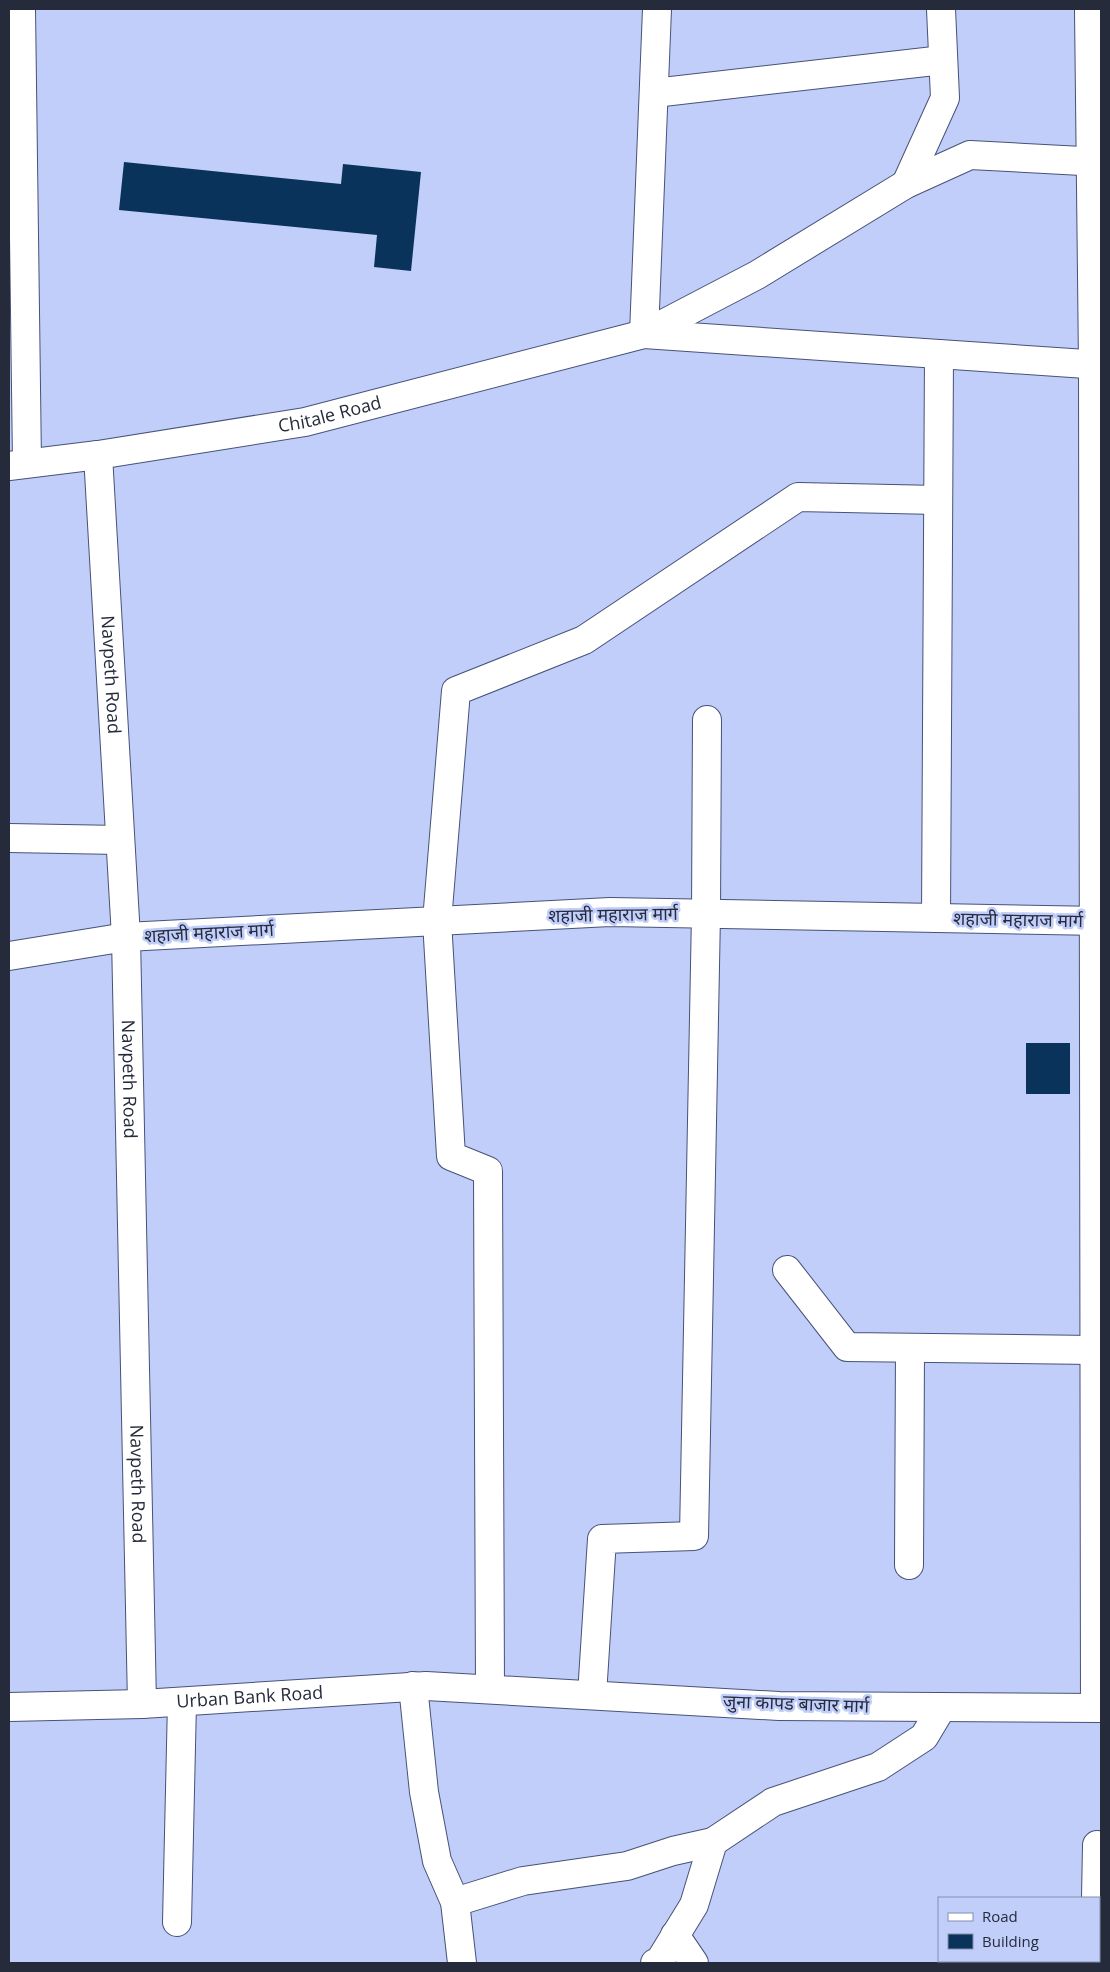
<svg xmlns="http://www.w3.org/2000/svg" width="1110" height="1972" font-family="'Open Sans','Noto Sans Devanagari',sans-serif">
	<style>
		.building { fill: #09335b }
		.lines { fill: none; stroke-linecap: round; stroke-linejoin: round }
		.minor-casing { stroke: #475277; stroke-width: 30 }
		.minor { stroke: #fff; stroke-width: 28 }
		.labels { text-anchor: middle; stroke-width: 5; stroke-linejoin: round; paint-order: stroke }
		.street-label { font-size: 18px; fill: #262b3c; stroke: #c1cefa }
	</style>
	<rect width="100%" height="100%" fill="#c1cefa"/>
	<g class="building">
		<path d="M124 162 341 184 343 164 421 172 411 271 374 267 377 235 119 210Z"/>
		<rect x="1026" y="1043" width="44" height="51"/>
	</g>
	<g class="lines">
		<defs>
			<g id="minor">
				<path d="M21 9 27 463"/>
				<path d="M1089 9 1093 364 1095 1707"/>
				<path d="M654 93 943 60"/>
				<path d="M906 184 945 98 941 9"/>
				<path d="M644 334 1101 365"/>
				<path d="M644 334 657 9"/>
				<path id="s1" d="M98 455 126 937 142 1704"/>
				<path id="s2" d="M9 466 98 455 305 422 644 334 757 275 906 184 970 155 1101 162"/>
				<path d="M9 838 120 840"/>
				<path d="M936 918 939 354"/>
				<path d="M9 956 126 937 610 912 1101 921"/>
				<path d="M787 1270 847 1347 1094 1350"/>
				<path d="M909 1565 910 1348"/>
				<path d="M413 1686 424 1792 437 1861 455 1902 462 1963"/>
				<path d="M490 1689 488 1171 451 1156 437 921 456 691 584 640 798 497 938 500"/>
				<path d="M592 1695 602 1539 694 1536 706 914 707 720"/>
				<path id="s3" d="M9 1707 142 1704 426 1686 779 1706 1101 1708"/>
				<path d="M1096 1898 1097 1845"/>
				<path d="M455 1902 523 1881 627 1866 673 1851 713 1842"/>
				<path d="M177 1922 182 1702"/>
				<path d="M675 1935 694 1963"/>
				<path d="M655 1963 659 1962 694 1905 713 1842 773 1802 878 1767 924 1737 942 1707"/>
				<path d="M1095 1963V1961"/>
			</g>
		</defs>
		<use href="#minor" class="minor-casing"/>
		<use href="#minor" class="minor"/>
	</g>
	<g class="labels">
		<g class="street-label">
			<text dy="6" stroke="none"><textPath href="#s2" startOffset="325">Chitale Road</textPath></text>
			<text dy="6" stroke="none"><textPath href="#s1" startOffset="220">Navpeth Road</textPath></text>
			<text transform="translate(613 915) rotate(-1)" y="6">शहाजी महाराज मार्ग</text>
			<text transform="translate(1018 920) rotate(1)" y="6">शहाजी महाराज मार्ग</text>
			<text transform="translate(209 933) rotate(-3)" y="6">शहाजी महाराज मार्ग</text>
			<text dy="6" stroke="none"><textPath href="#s1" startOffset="625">Navpeth Road</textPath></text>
			<text dy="6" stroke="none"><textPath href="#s1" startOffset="1030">Navpeth Road</textPath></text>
			<text dy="6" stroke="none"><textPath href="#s3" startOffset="241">Urban Bank Road</textPath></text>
			<text transform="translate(796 1704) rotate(2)" y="6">जुना कापड बाजार मार्ग</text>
		</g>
	</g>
	<rect width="1110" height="1972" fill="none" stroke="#262b3c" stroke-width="20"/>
	<rect x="938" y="1897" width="162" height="65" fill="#c1cefa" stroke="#838dae"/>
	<rect x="948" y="1913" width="25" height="8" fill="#ffffff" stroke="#838dae"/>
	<text x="982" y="1922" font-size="15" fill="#262b3c">Road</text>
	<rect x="948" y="1934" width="25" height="15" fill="#09335b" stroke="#838dae"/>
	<text x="982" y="1947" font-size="15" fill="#262b3c">Building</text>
</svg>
